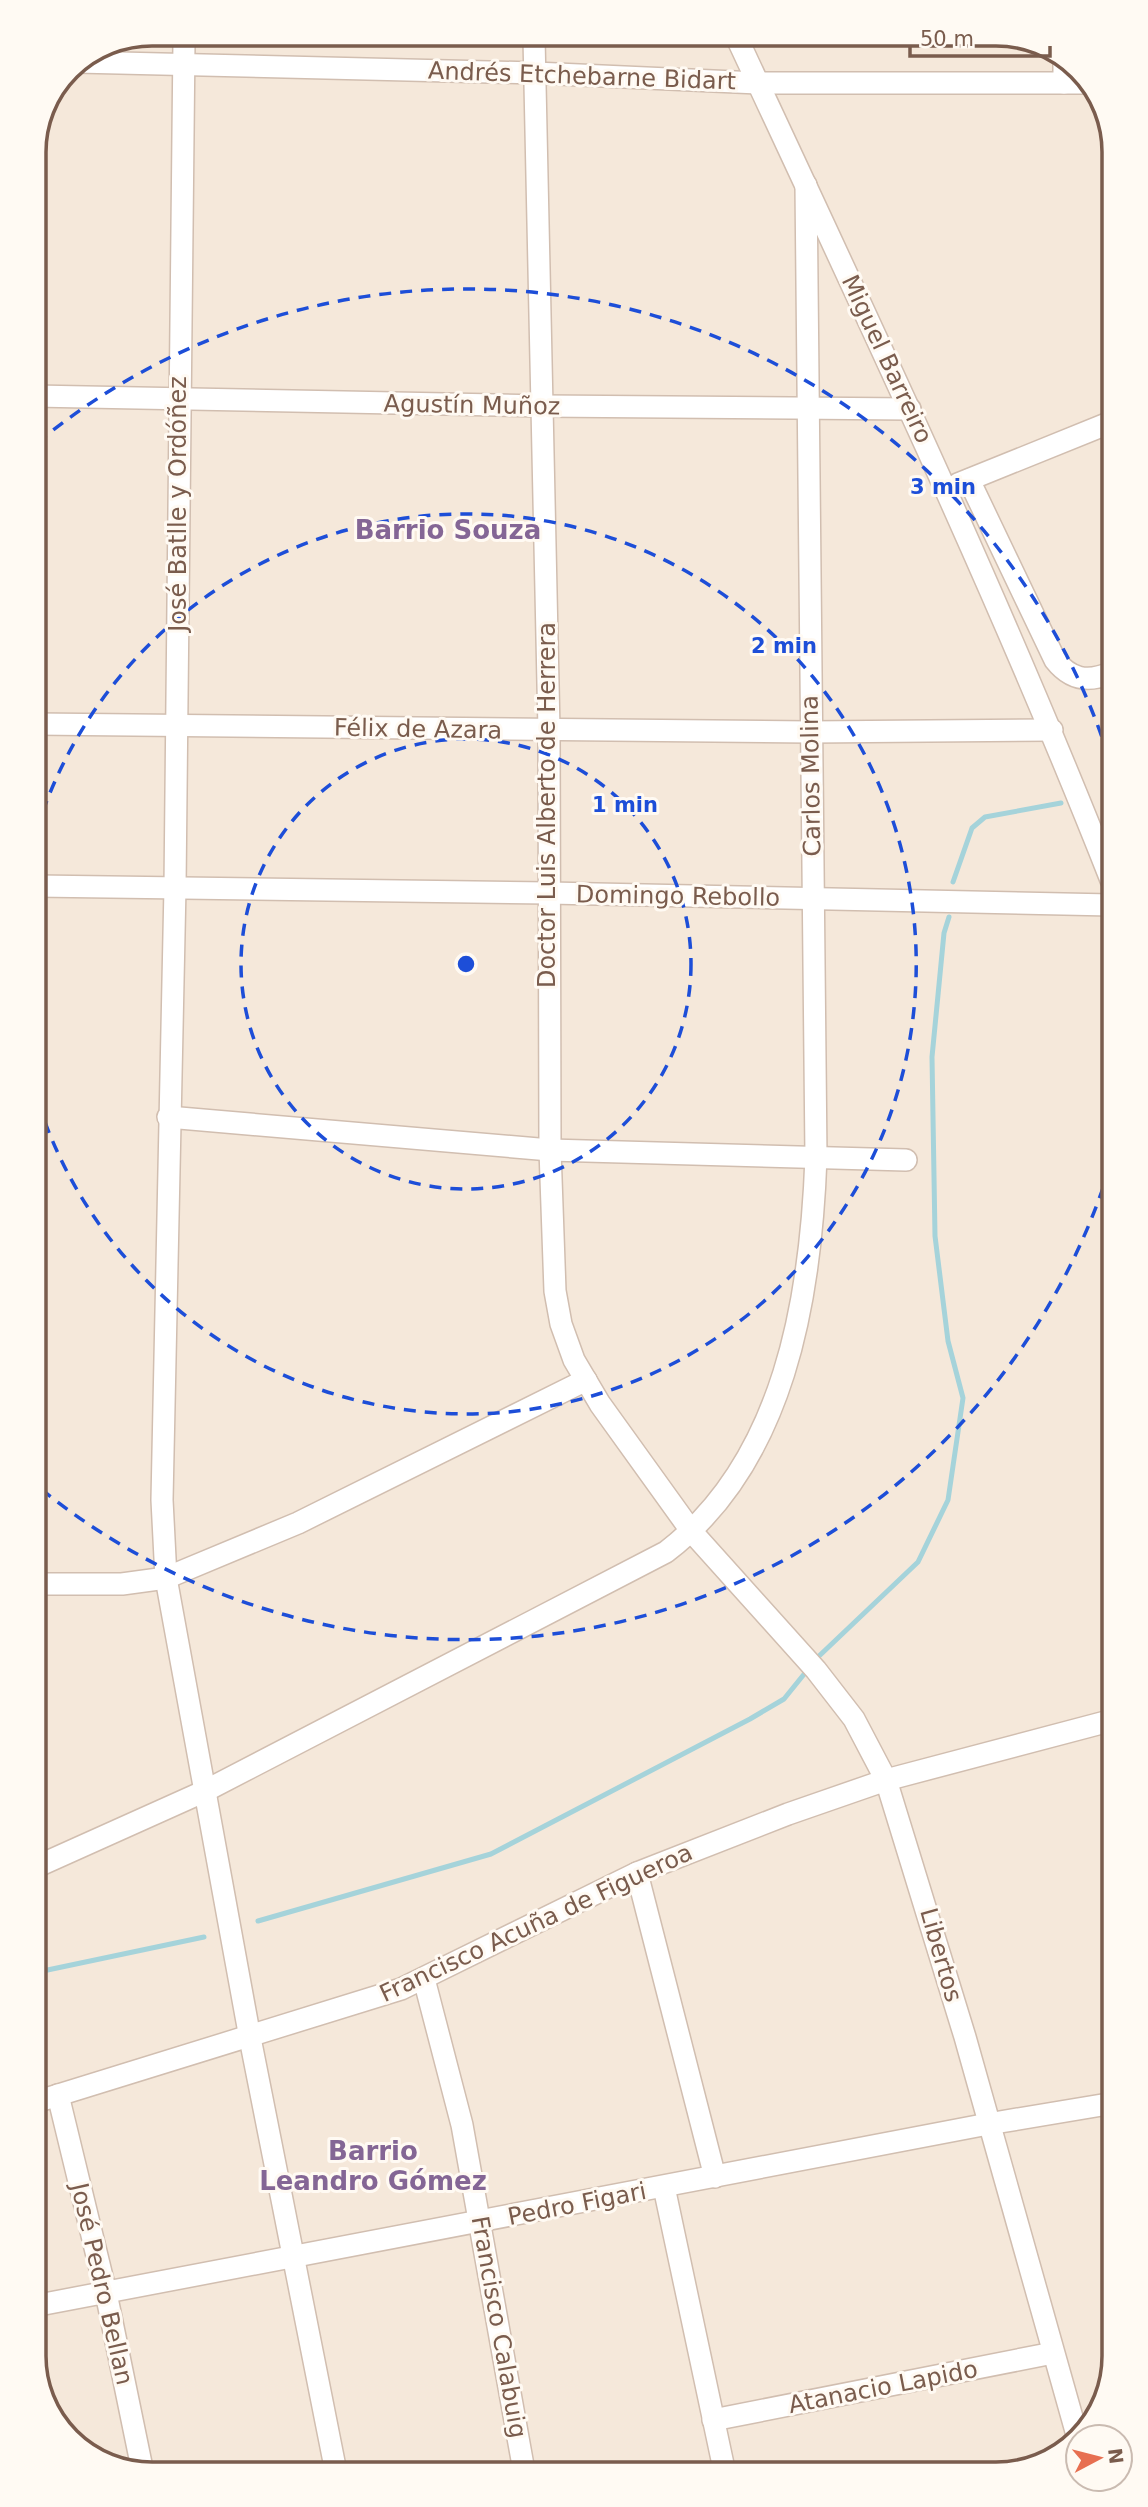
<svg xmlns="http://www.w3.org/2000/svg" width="1148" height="2507" font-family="'DejaVu Sans',sans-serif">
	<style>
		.residential { fill: #f5e8da }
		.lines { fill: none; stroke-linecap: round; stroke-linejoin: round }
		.stream { stroke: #a5d3da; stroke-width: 5 }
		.minor-casing { stroke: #d1beb0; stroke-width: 24 }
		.minor { stroke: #fff; stroke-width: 21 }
		.ring { fill: none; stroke: #1d4ed8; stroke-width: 3.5; stroke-dasharray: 12 9 }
		.labels { text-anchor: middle; stroke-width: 6; stroke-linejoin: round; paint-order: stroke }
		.street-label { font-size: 24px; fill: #7a5c4d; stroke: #fffaf3 }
		.neighbourhood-label { font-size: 26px; font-weight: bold; fill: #846695; stroke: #fffaf3 }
		.rim { fill: none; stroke: #7a5c4d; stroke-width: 3.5 }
		.centre { fill: #1d4ed8; stroke: #fffaf3; stroke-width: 3.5 }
		.ring-label { font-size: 21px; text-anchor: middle; font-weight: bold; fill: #1d4ed8; stroke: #fffaf3; stroke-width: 6; stroke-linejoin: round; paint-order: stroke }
	</style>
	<rect width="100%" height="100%" fill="#fdf6ec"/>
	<path class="residential" d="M1005 34 1069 58 1108 113 1115 2356 1095 2422 1035 2467 143 2473 79 2449 40 2394 33 144 68 68 106 42Z"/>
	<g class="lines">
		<g class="stream">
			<path d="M953 882 972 828 985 817 1061 803"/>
			<path d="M818 1657 918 1562 948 1500 963 1398 948 1341 935 1236 932 1057 944 933 949 917"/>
			<path d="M258 1921 491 1854 750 1719 784 1699 805 1673"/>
			<path d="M38 1972 204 1937"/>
		</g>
		<defs>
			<g id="minor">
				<path d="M736 36C866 315 998 593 1111 880"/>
				<path d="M534 38 549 730 550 1150 555 1291 561 1324 574 1360 600 1404 692 1532 816 1670 854 1719 886 1780 965 2037 1077 2435"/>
				<path d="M184 41 175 887 162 1500 166 1578 250 2038 336 2472"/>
				<path d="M1064 56V83"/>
				<path d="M77 62 535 73 758 83H1087"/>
				<path d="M34 396 542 406 910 409"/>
				<path d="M969 480 1055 660C1070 679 1087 683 1110 673"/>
				<path d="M958 484 1109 423"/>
				<path d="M35 724 810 732 1052 730"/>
				<path d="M36 886 549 893 1111 905"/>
				<path d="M168 1117 550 1150 906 1160"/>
				<path d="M37 1584H122L166 1578 298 1523 586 1380"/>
				<path d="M38 1866 205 1791 666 1552C785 1461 811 1298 816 1157L806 185"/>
				<path d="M637 1873 715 2177"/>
				<path d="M424 1979 462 2125 524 2471"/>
				<path d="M58 2095 106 2293 143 2473"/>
				<path d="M39 2101 401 1989 637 1873 788 1814 886 1780 1113 1720"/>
				<path d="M664 2187 724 2469"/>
				<path d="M39 2305 988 2124 1114 2103"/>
				<path d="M713 2420 1053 2353"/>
			</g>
		</defs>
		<use href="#minor" class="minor-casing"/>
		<use href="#minor" class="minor"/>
	</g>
	<g class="ring">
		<circle cx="466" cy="964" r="225"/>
		<path d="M36 832A450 450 0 1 1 37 1099"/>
		<path d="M1110 1167A675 675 0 0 1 41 1489M37 443A675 675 0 0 1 1110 761"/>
	</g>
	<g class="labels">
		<g class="street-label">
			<text transform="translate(582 76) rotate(2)" y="8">Andrés Etchebarne Bidart</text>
			<text transform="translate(887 359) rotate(65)" y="8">Miguel Barreiro</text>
			<text transform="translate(472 405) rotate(1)" y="8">Agustín Muñoz</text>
			<text transform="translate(178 504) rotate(-90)" y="8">José Batlle y Ordóñez</text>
			<text transform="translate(418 729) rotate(1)" y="8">Félix de Azara</text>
			<text transform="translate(811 776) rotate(-91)" y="8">Carlos Molina</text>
			<text transform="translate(547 805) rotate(-90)" y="8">Doctor Luis Alberto de Herrera</text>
			<text transform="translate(678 896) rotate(1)" y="8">Domingo Rebollo</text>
			<text transform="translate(536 1923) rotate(-25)" y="8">Francisco Acuña de Figueroa</text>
			<text transform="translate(941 1955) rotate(74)" y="8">Libertos</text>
			<text transform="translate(577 2204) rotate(-11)" y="8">Pedro Figari</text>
			<text transform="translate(102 2284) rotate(77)" y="8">José Pedro Bellan</text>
			<text transform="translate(499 2327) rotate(80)" y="8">Francisco Calabuig</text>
			<text transform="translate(883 2387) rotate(-11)" y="8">Atanacio Lapido</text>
		</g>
		<g class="neighbourhood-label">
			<text x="448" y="539">Barrio Souza</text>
			<text x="373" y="2160">Barrio<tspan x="373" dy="30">Leandro Gómez</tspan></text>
		</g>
	</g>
	<path d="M0 0H1148V2507H0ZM152 46H996A106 106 0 0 1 1102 152V2356A106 106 0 0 1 996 2462H152A106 106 0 0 1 46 2356V152A106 106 0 0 1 152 46Z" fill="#fffaf3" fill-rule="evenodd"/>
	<path class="rim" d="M152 46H996A106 106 0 0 1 1102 152V2356A106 106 0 0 1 996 2462H152A106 106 0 0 1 46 2356V152A106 106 0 0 1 152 46Z"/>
	<circle cx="466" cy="964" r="10" class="centre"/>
	<g class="ring-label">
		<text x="943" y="494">3 min</text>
		<text x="784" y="653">2 min</text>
		<text x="625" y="812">1 min</text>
	</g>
	<g transform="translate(1099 2458) rotate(83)"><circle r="33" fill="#fffaf3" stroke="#cabbb1" stroke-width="2"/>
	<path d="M0-5L12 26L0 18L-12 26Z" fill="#e76f51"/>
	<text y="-10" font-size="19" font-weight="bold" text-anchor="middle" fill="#7a5c4d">N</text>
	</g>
	<path d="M910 46v10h140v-10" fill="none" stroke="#7a5c4d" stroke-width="3.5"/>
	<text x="920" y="46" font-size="21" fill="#7a5c4d" stroke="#fffaf3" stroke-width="5" paint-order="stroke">50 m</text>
</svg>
